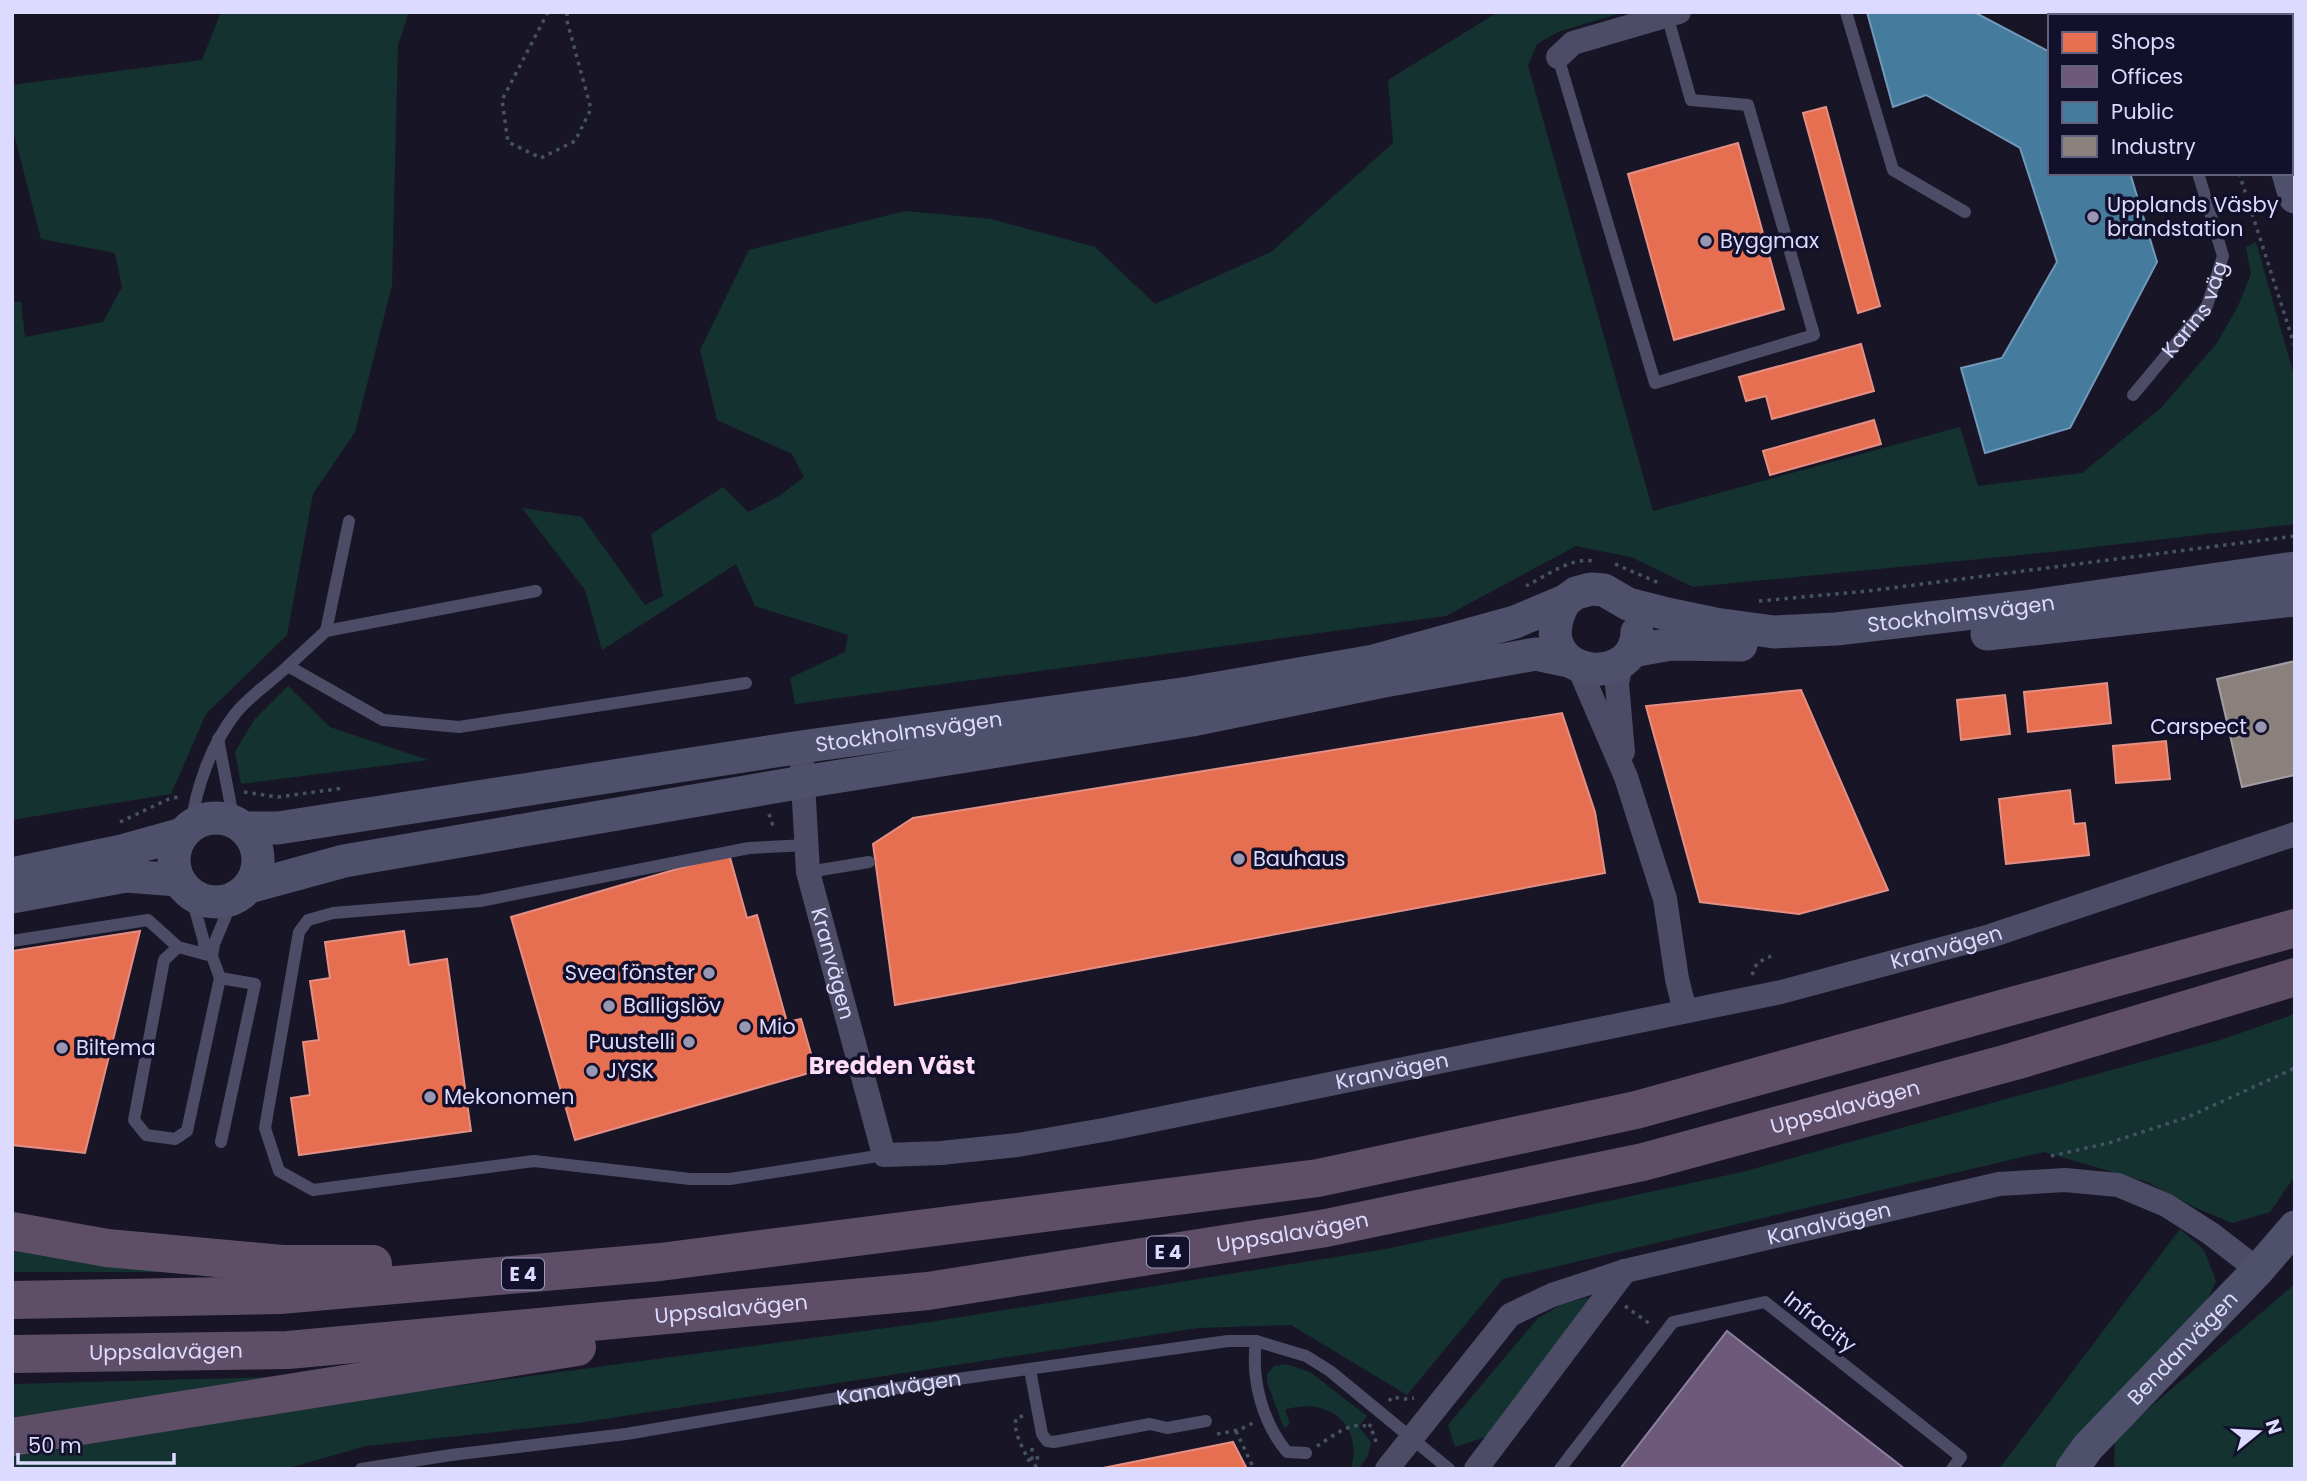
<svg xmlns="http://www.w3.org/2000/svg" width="2307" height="1481" font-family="Poppins,sans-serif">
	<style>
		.green { fill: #143230 }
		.shops { fill: #e76f51; stroke: #e48f85; stroke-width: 2 }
		.offices { fill: #6d597a; stroke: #8e80a2; stroke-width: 2 }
		.public { fill: #457b9d; stroke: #7298ba; stroke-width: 2 }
		.industry { fill: #8a817c; stroke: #a39ca3; stroke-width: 2 }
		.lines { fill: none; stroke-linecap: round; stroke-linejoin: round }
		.path { stroke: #445362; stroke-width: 3.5; stroke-dasharray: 3.5 5; stroke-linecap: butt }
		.lane { stroke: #4c4c67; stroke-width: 12 }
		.street { stroke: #4c4c67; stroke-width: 24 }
		.secondary { stroke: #4f516c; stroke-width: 33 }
		.highway { stroke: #5f4e67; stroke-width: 38 }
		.poi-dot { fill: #9796b3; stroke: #13102c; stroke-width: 2.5 }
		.labels { text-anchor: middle; stroke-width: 7; stroke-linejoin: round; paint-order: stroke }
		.shield { fill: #13102c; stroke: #a09ec0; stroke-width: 2 }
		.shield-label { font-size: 19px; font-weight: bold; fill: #dcdbff }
		.poi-label { font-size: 21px; fill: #dcdbff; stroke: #13102c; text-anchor: start }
		.street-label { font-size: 21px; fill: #dcdbff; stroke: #13102c }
		.quarter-label { font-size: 24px; font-weight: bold; fill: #ffddf6; stroke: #13102c }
	</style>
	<rect width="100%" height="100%" fill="#181626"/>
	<g class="green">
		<path d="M221 12H409L398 45 392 285 355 432 313 494 287 635 206 714 171 794 12 820V302H21L25 337 103 322 122 287 115 253 41 239 12 126V85L202 60Z"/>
		<path d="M1498 12H1624L1558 32 1537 44 1528 66 1653 511 1960 427 1978 486 2082 473 2161 408 2217 343 2238 306 2251 274 2246 247 2256 242 2295 379V524L2051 552 1693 587 1631 557 1576 546 1446 616 795 704 790 678 845 652 848 635 755 606 736 564 602 650 585 590 522 508 582 517 645 605 663 596 651 534 723 487 748 512 779 496 804 477 792 454 717 420 700 350 749 250 905 211 991 219 1095 247 1155 304 1271 252 1393 143 1388 80Z"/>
		<path d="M288 686 330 727 428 760 241 784 235 752 254 720Z"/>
		<path d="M2295 1014V1176L2270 1212 2232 1223 2196 1208 2147 1182 2044 1152 1503 1279 1407 1395 1291 1325 1198 1328 578 1423 366 1446 285 1469H12V1452L264 1412 923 1323 1386 1249 1742 1172 2220 1040Z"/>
		<path d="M2180 1229 2204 1250 2216 1281 2207 1301 2057 1469H1999Z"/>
		<path d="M12 1243 168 1272H12Z"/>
		<path d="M2295 1284V1469H2114L2115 1437Z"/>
		<path d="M1598 1295 1489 1436 1455 1447 1448 1425 1538 1318 1562 1304Z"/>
		<path d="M1286 1364 1310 1372 1367 1416 1359 1427 1371 1442 1368 1456 1358 1469H1351C1364 1424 1327 1396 1285 1410L1290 1424 1284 1428 1267 1382V1374L1274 1366Z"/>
		<path d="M315 1376 12 1423V1384Z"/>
	</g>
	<g class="shops">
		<path d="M1826 107 1880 306 1858 313 1803 113Z"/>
		<path d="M1738 143 1784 309 1674 340 1628 174Z"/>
		<path d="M1861 344 1874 391 1772 419 1766 396 1746 401 1739 377Z"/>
		<path d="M1874 420 1881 444 1770 475 1763 451Z"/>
		<path d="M2107 683 2111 723 2028 732 2024 692Z"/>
		<path d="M1801 690 1888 890 1799 914 1700 902 1646 706Z"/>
		<path d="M2005 695 2010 734 1961 740 1957 700Z"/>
		<path d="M1562 713 1595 812 1605 873 895 1005 873 844 913 818Z"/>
		<path d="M2166 741 2170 779 2116 783 2113 746Z"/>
		<path d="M2070 790 2074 824 2085 823 2089 855 2006 864 1999 799Z"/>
		<path d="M729 854 747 918 757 915 787 1022 801 1019 816 1071 575 1140 511 917Z"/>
		<path d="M140 931 85 1153 12 1145V951Z"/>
		<path d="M404 931 409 965 447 959 471 1131 299 1155 291 1098 310 1095 303 1042 319 1040 310 981 330 978 325 942Z"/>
		<path d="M1233 1442 1247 1469H1098Z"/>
	</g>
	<path class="offices" d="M1727 1331 1905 1469H1620Z"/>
	<path class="public" d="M1867 12H1974L2050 52V173H2130L2157 262 2070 428 1985 453 1961 368 2002 358 2057 262 2020 148 1926 95 1893 107Z"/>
	<path class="industry" d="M2295 661V775L2242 787 2217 679Z"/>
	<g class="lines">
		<g class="path">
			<path d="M548 12 502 100 508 142 541 158 575 141 591 109 567 21V12"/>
			<path d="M2187 12 2188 16"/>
			<path d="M2239 173 2295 347"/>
			<path d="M1615 564 1659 583"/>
			<path d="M1526 586C1546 576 1571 557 1593 561"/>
			<path d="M1759 601 1868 591 2295 536"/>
			<path d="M244 792 278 797 344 788"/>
			<path d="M769 814 774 829"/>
			<path d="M120 822 171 798 180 797"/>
			<path d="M1752 975 1757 963 1771 956"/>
			<path d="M2051 1156 2109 1143 2188 1117 2295 1068"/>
			<path d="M1625 1306 1650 1324"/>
			<path d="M1389 1401 1392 1397 1405 1399 1414 1398"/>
			<path d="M1023 1416 1016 1418C1013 1434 1023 1446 1028 1460L1041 1457"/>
			<path d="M1371 1424 1369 1427 1375 1436 1376 1445"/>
			<path d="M1236 1431 1254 1469"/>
			<path d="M1217 1434 1239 1430 1253 1423"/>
			<path d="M1317 1446C1332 1437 1351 1420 1369 1427"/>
			<path d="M1032 1448V1459L1037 1469"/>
		</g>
		<g class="lane">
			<path d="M1846 12 1893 170 1965 212"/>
			<path d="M2063 12 2070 16"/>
			<path d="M2148 12 2149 16"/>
			<path d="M1558 57 1655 383 1814 335 1748 105 1691 100 1667 15"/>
			<path id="s1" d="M2133 395 2207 306 2223 256 2198 173"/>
			<path d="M326 631 349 521"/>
			<path d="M288 666 326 631 536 591"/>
			<path d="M218 739 234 822"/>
			<path d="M191 826C196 788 211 745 235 714 249 696 271 682 288 666L383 720 459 727 746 683"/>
			<path d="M807 845 749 848 480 901 333 913 308 920 299 932 265 1128 279 1171 313 1190 534 1161 690 1179H730L884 1155"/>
			<path d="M808 872 869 862"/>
			<path d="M191 895 204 942V954"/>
			<path d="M12 941 148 920 178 947"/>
			<path d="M212 956 178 947 164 960 134 1120 146 1135 175 1139 187 1131 220 978 212 956 214 944 233 899"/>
			<path d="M220 978 255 984 221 1142"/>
			<path d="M1256 1341C1251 1379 1262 1422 1287 1452L1306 1453"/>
			<path d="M1030 1370 1042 1434 1047 1441 1054 1442 1150 1424 1167 1428 1206 1421"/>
			<path id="s2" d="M361 1469 451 1455 626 1434 915 1385 1228 1341H1256L1306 1356 1330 1371 1449 1469"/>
			<path d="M1560 1469 1673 1322 1765 1302 1961 1457 1952 1469"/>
		</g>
		<g class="street">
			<path d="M1558 57 1573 43 1679 12"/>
			<path d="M1621 662 1617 684 1623 752"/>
			<path d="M1579 668 1626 777 1665 899 1677 979 1685 1011"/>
			<path id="s3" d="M801 747 808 872 884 1155 941 1153 1018 1145 1109 1129 1781 992 1990 936 2295 834"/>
			<path id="s4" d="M1387 1469 1510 1315 1552 1295 1625 1271 1999 1184 2065 1180 2118 1185 2166 1205 2210 1233 2258 1270"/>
			<path d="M1476 1469 1625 1271"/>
		</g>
		<g class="secondary">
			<path d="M2240 12 2241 16"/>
			<path d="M2288 173 2295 197"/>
			<path d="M1565 601C1522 676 1636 693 1637 632"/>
			<path d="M1987 634 2295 600"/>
			<path d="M1632 651 1671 644 1741 645"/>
			<circle cx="216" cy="860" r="42"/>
			<path id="s5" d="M244 828H278L801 747 1189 693 1374 661 1515 622 1565 601 1576 593 1591 589 1604 590 1628 604 1667 614 1715 624 1774 632 1836 629 2024 607 2295 568"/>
			<path d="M12 874 122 851 183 834"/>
			<path d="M249 887 344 861 803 782 1192 720 1384 681 1536 654 1569 661"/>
			<path d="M12 897 126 876 178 880"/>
			<path id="s6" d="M2072 1469 2088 1447 2258 1270 2295 1227"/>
		</g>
		<g class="highway">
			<path d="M12 1231 107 1248 282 1264H373"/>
			<path d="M12 1300 280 1295 660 1262 1318 1178 1636 1110 2295 928"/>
			<path id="s7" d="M12 1354 288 1350 928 1291 1326 1228 1643 1162 2015 1061 2295 977"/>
			<path d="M12 1437 577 1347"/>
		</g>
	</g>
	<g class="poi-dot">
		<circle cx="2093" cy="217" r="7"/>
		<circle cx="1706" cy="241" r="7"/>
		<circle cx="2261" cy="727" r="7"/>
		<circle cx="1239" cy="859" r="7"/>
		<circle cx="709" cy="973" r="7"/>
		<circle cx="609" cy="1006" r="7"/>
		<circle cx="745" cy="1027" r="7"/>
		<circle cx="689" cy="1042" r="7"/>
		<circle cx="62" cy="1048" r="7"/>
		<circle cx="592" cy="1071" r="7"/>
		<circle cx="430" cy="1097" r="7"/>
	</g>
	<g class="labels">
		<g class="shield">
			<rect x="1147" y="1236.5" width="42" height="31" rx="5"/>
			<rect x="502" y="1258.5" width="42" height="31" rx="5"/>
		</g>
		<g class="shield-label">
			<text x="1168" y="1259">E 4</text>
			<text x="523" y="1281">E 4</text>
		</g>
		<g class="poi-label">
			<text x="2107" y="212">Upplands Väsby<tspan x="2107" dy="24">brandstation</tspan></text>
			<text x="1720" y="248">Byggmax</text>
			<text x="2247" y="734" text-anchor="end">Carspect</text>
			<text x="1253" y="866">Bauhaus</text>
			<text x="695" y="980" text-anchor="end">Svea fönster</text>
			<text x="623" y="1013">Balligslöv</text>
			<text x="759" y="1034">Mio</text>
			<text x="675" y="1049" text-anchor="end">Puustelli</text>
			<text x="76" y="1055">Biltema</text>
			<text x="606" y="1078">JYSK</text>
			<text x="444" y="1104">Mekonomen</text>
		</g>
		<g class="street-label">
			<text dy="7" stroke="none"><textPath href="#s1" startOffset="107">Karins väg</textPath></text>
			<text dy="7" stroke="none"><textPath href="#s5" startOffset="1750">Stockholmsvägen</textPath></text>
			<text dy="7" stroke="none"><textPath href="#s5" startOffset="672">Stockholmsvägen</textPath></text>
			<text dy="7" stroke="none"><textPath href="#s3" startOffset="1502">Kranvägen</textPath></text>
			<text dy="7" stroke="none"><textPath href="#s3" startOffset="220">Kranvägen</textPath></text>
			<text dy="7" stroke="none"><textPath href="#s3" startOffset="934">Kranvägen</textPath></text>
			<text dy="7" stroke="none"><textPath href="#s7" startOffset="1855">Uppsalavägen</textPath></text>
			<text dy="7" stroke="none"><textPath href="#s4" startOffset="530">Kanalvägen</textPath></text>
			<text dy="7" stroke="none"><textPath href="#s7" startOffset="1288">Uppsalavägen</textPath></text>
			<text dy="7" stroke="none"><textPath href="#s7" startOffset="721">Uppsalavägen</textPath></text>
			<text transform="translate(1820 1322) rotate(38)" y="7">Infracity</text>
			<text dy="7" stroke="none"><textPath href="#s6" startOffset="164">Bendanvägen</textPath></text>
			<text dy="7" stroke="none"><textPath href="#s7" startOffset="154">Uppsalavägen</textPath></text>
			<text dy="7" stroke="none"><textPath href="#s2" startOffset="544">Kanalvägen</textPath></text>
		</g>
		<g class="quarter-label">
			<text x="892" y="1074">Bredden Väst</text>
		</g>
	</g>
	<rect width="2307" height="1481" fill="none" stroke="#dcdbff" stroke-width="28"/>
	<rect x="2048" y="14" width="245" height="161" fill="#13102c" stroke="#636180" stroke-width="2"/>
	<rect x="2062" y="32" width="35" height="21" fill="#e76f51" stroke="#636180" stroke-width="2"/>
	<text x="2111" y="49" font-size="21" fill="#dcdbff">Shops</text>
	<rect x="2062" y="66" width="35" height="21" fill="#6d597a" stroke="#636180" stroke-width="2"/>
	<text x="2111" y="84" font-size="21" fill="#dcdbff">Offices</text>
	<rect x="2062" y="102" width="35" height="21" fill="#457b9d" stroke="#636180" stroke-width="2"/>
	<text x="2111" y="119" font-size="21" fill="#dcdbff">Public</text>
	<rect x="2062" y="136" width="35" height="21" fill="#8a817c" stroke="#636180" stroke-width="2"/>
	<text x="2111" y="154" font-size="21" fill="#dcdbff">Industry</text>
	<g transform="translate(2258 1432) rotate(72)" stroke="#13102c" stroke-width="5" paint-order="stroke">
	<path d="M0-5L12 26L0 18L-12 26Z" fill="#dcdbff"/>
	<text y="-10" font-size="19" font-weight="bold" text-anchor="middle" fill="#dcdbff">N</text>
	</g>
	<path d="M18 1453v10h156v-10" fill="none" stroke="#dcdbff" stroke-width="3.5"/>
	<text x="28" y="1453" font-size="21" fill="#dcdbff" stroke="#13102c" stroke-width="5" paint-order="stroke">50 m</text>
</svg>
